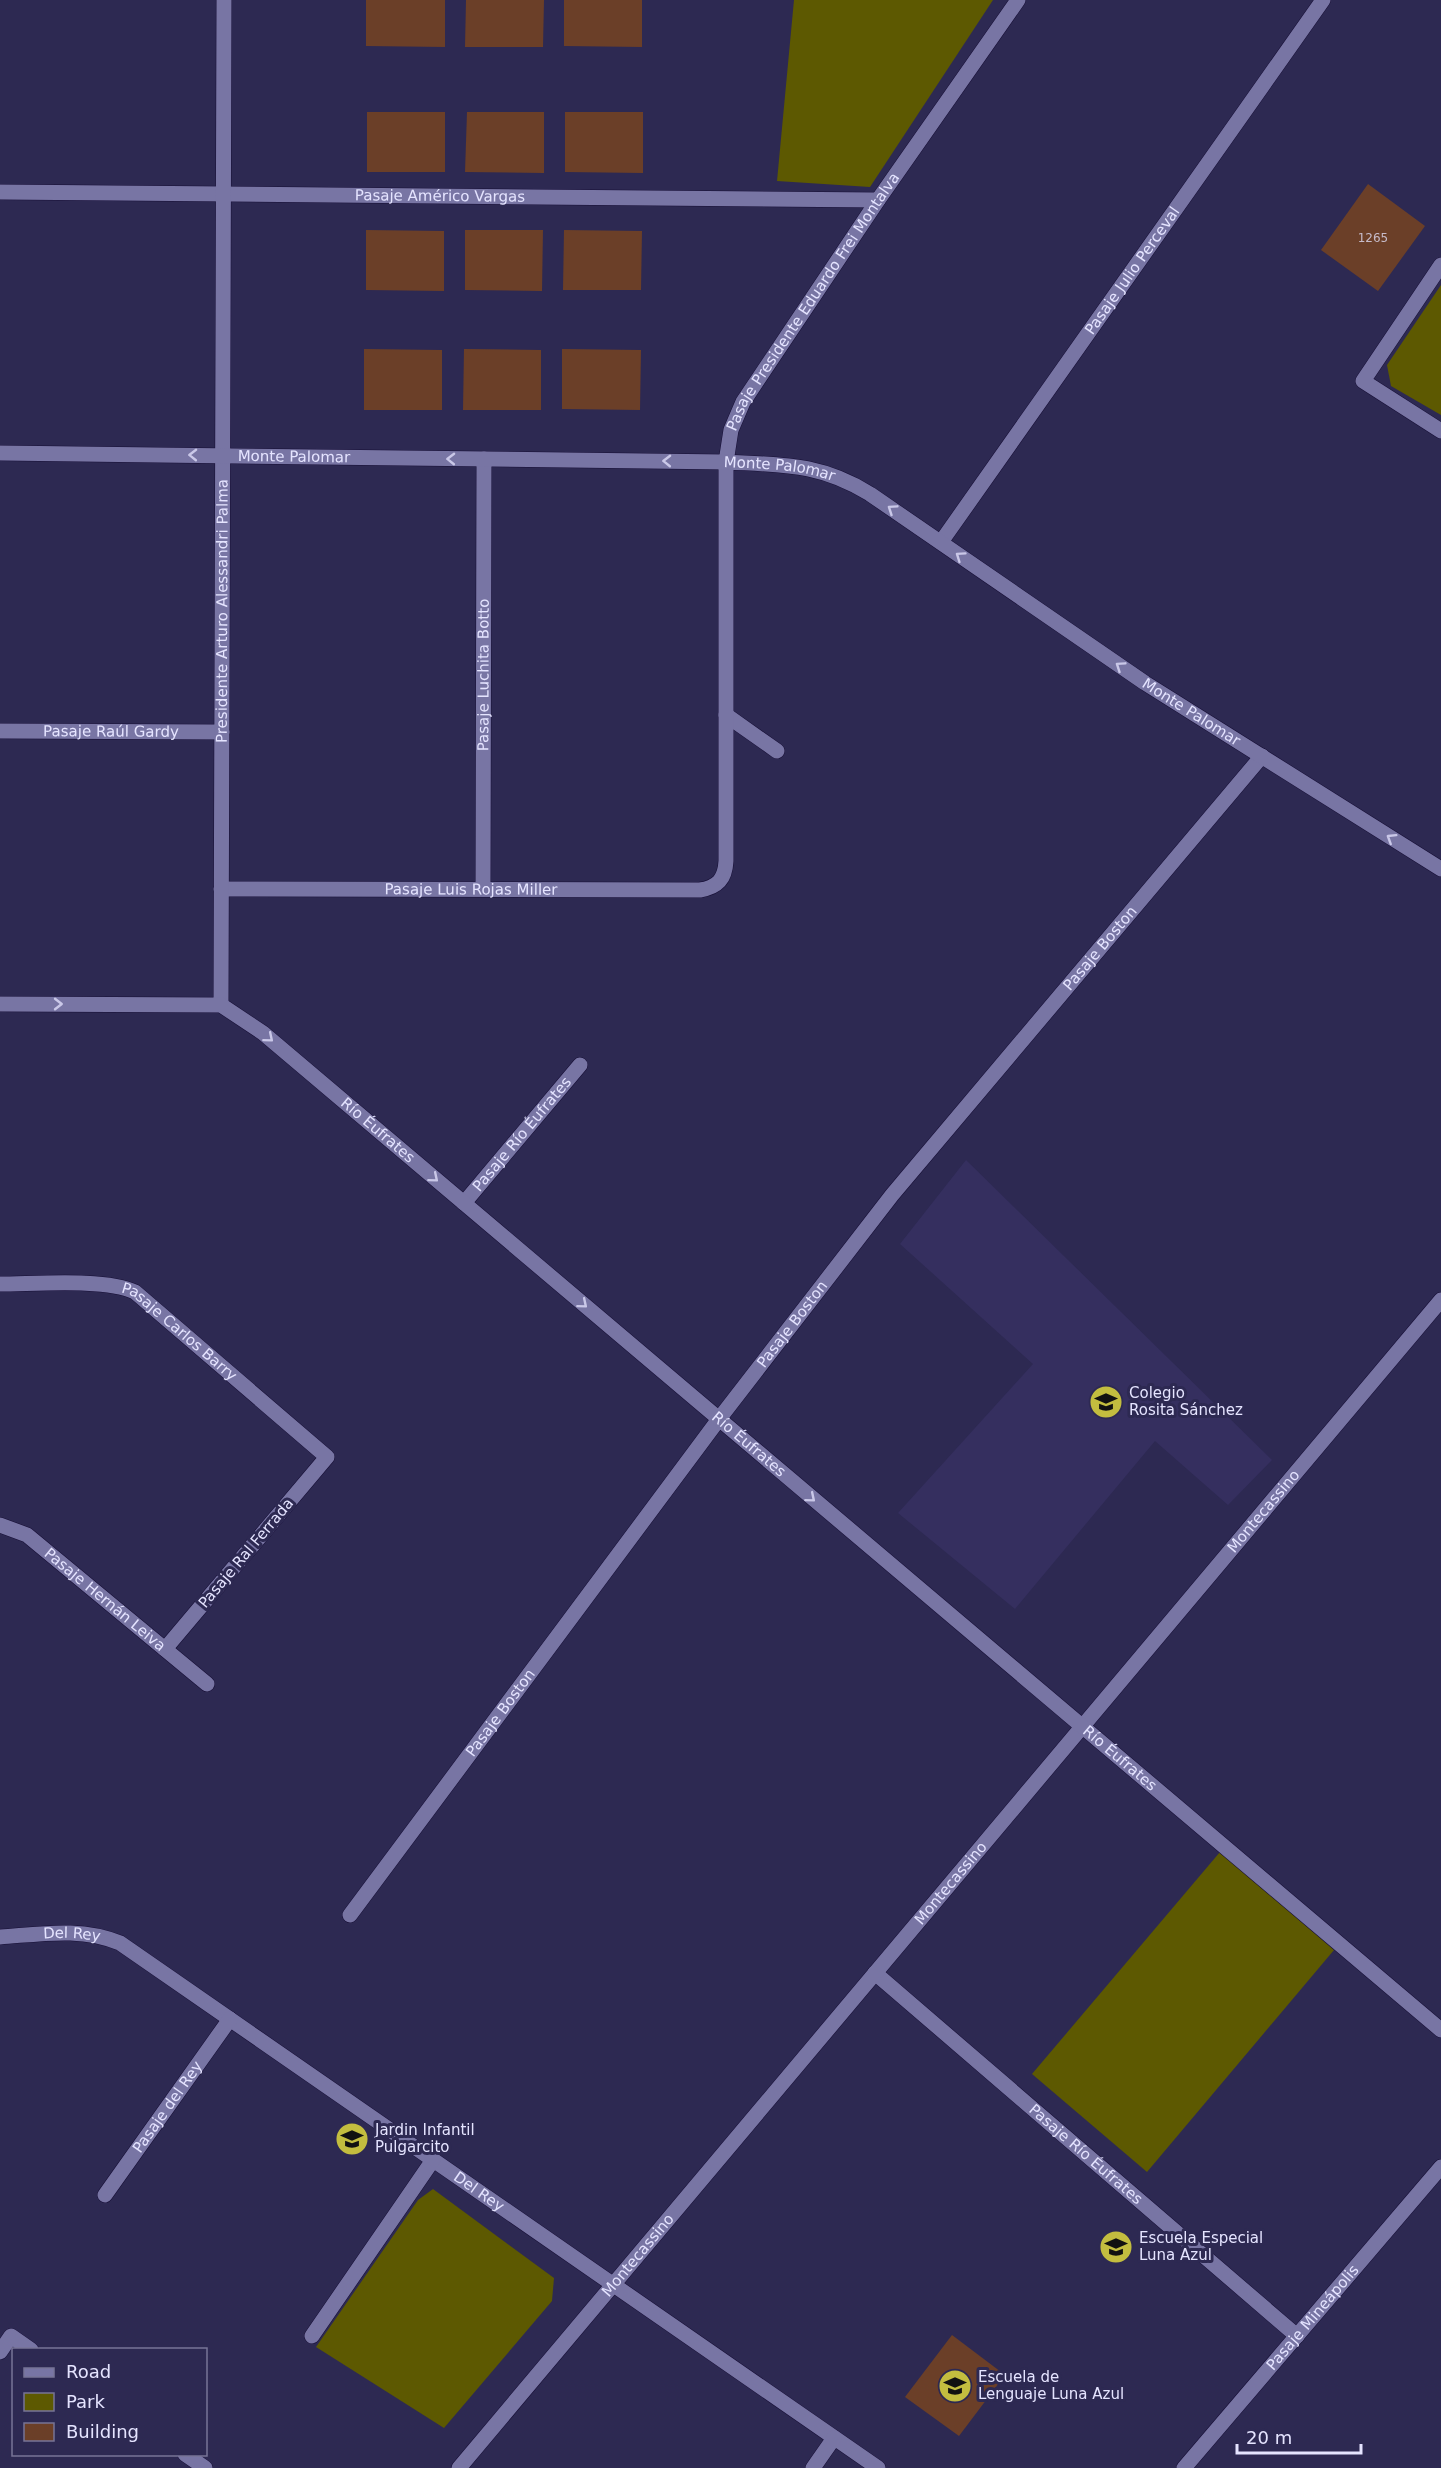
<svg xmlns="http://www.w3.org/2000/svg" width="1441" height="2468" font-family="'DejaVu Sans',sans-serif">
	<style>
		.built { fill: #352f5f }
		.green { fill: #5d5901 }
		.building { fill: #6b3f28 }
		.lines { fill: none; stroke-linecap: round; stroke-linejoin: round }
		.minor-casing { stroke: #170f36; stroke-width: 16 }
		.tertiary-casing { stroke: #170f36; stroke-width: 16 }
		.minor { stroke: #7875a4; stroke-width: 15 }
		.tertiary { stroke: #7875a4; stroke-width: 15 }
		.oneway { stroke: #cac8e8 }
		.labels { text-anchor: middle; stroke-width: 6; stroke-linejoin: round; paint-order: stroke }
		.number-label { font-size: 12px; fill: #c6bbc9 }
		.street-label { font-size: 15px; fill: #e5e4ff; stroke: #2d2952 }
		.poi-label { font-size: 15px; fill: #e5e4ff; stroke: #2d2952; text-anchor: start }
	</style>
	<rect width="100%" height="100%" fill="#2d2952"/>
	<path class="built" d="M966 1160 1272 1460 1228 1505 1155 1441 1015 1609 898 1513 1033 1364 900 1244Z"/>
	<g class="green">
		<path d="M794 0H993L870 187 777 181Z"/>
		<path d="M1441 285V415L1391 386 1387 365Z"/>
		<path d="M1220 1852 1334 1950 1147 2172 1032 2074Z"/>
		<path d="M433 2189 554 2278 552 2301 444 2428 316 2347 418 2200Z"/>
	</g>
	<g class="building">
		<path d="M366 0H445V47L366 46Z"/>
		<path d="M466 0H544L543 47H465Z"/>
		<path d="M564 0H642V47L564 46Z"/>
		<rect x="367" y="112" width="78" height="60"/>
		<path d="M467 112H544V173L465 172Z"/>
		<path d="M565 112H643V173L565 172Z"/>
		<path d="M1368 184 1425 226 1378 291 1321 250Z"/>
		<path d="M366 230 444 231V291L366 290Z"/>
		<path d="M465 230H543L542 291 465 290Z"/>
		<path d="M564 230 642 231 641 290H563Z"/>
		<path d="M364 349 442 350V410H364Z"/>
		<path d="M464 349 541 350V410H463Z"/>
		<path d="M562 349 641 350 640 410 562 409Z"/>
		<path d="M952 2335 1005 2375 959 2436 905 2397Z"/>
	</g>
	<g class="lines">
		<defs>
			<g id="minor">
				<path id="s1" d="M0 192 878 200"/>
				<path d="M1441 265 1363 381 1441 431"/>
				<path id="s2" d="M941 542 1323 0"/>
				<path d="M726 715 777 751"/>
				<path id="s3" d="M0 731 222 732"/>
				<path id="s4" d="M221 889 700 890C718 887 725 879 726 861V462L731 430 743 402 878 200 1018 0"/>
				<path id="s5" d="M483 889 484 459"/>
				<path id="s6" d="M221 1005 224 0"/>
				<path id="s7" d="M464 1203 580 1065"/>
				<path id="s8" d="M0 1284C35 1284 106 1278 135 1292L327 1457 165 1649"/>
				<path id="s9" d="M0 1525 27 1535 207 1684"/>
				<path id="s10" d="M350 1915 719 1419 892 1195 1262 756"/>
				<path id="s11" d="M0 1937C42 1934 81 1927 120 1943L878 2468"/>
				<path id="s12" d="M875 1973 1297 2336"/>
				<path id="s13" d="M105 2195 230 2019"/>
				<path d="M312 2336 433 2160"/>
				<path d="M0 2352 11 2336 31 2350"/>
				<path d="M185 2454 205 2468"/>
				<path id="s14" d="M459 2468 1441 1300"/>
				<path d="M813 2468 834 2438"/>
				<path id="s15" d="M1184 2468 1441 2167"/>
			</g>
			<g id="tertiary">
				<path id="s16" d="M0 453 726 462C783 465 820 463 870 494L1145 683 1441 869"/>
				<path id="s17" d="M0 1004 221 1005 263 1033 1441 2030"/>
			</g>
		</defs>
		<use href="#minor" class="minor-casing"/>
		<use href="#tertiary" class="tertiary-casing"/>
		<use href="#minor" class="minor"/>
		<use href="#tertiary" class="tertiary"/>
	</g>
	<defs><path id="oneway-chevron" d="M-2-3.5L2.5 0L-2 3.5" fill="none" stroke-width="1.6" stroke-linecap="round" stroke-linejoin="round" transform="scale(1.5)"/></defs>
	<g class="oneway">
		<use href="#oneway-chevron" transform="translate(193 455) rotate(-179)"/>
		<use href="#oneway-chevron" transform="translate(451 459) rotate(-179)"/>
		<use href="#oneway-chevron" transform="translate(667 461) rotate(-179)"/>
		<use href="#oneway-chevron" transform="translate(892 509) rotate(-146)"/>
		<use href="#oneway-chevron" transform="translate(960 556) rotate(-145)"/>
		<use href="#oneway-chevron" transform="translate(1120 666) rotate(-146)"/>
		<use href="#oneway-chevron" transform="translate(1391 838) rotate(-148)"/>
		<use href="#oneway-chevron" transform="translate(58 1004)"/>
		<use href="#oneway-chevron" transform="translate(269 1038) rotate(40)"/>
		<use href="#oneway-chevron" transform="translate(434 1178) rotate(40)"/>
		<use href="#oneway-chevron" transform="translate(583 1304) rotate(40)"/>
		<use href="#oneway-chevron" transform="translate(811 1498) rotate(40)"/>
	</g>
	<defs>
		<symbol id="school-disc" viewBox="-11 -11 22 22"><circle r="9.5" fill="#c3bd3f" stroke="#2d2952"/><path d="M0-5L7-2L0 1L-7-2ZM-4 1L0 2.5L4 1V4Q0 6-4 4Z" fill="#111"/></symbol>
	</defs>
	<g fill-rule="evenodd">
		<use href="#school-disc" x="1087" y="1383" width="38" height="38"/>
		<use href="#school-disc" x="333" y="2120" width="38" height="38"/>
		<use href="#school-disc" x="1097" y="2228" width="38" height="38"/>
		<use href="#school-disc" x="936" y="2367" width="38" height="38"/>
	</g>
	<g class="labels">
		<g class="number-label">
			<text x="1373" y="242">1265</text>
		</g>
		<g class="street-label">
			<text dy="5" stroke="none"><textPath href="#s1" startOffset="440">Pasaje Américo Vargas</textPath></text>
			<text dy="5" stroke="none"><textPath href="#s2" startOffset="332">Pasaje Julio Perceval</textPath></text>
			<text dy="5" stroke="none"><textPath href="#s4" startOffset="1106">Pasaje Presidente Eduardo Frei Montalva</textPath></text>
			<text dy="5" stroke="none"><textPath href="#s16" startOffset="294">Monte Palomar</textPath></text>
			<text dy="5" stroke="none"><textPath href="#s16" startOffset="780">Monte Palomar</textPath></text>
			<text dy="5" stroke="none"><textPath href="#s6" startOffset="394">Presidente Arturo Alessandri Palma</textPath></text>
			<text dy="5" stroke="none"><textPath href="#s5" startOffset="214">Pasaje Luchita Botto</textPath></text>
			<text dy="5" stroke="none"><textPath href="#s16" startOffset="1264">Monte Palomar</textPath></text>
			<text dy="5" stroke="none"><textPath href="#s3" startOffset="111">Pasaje Raúl Gardy</textPath></text>
			<text dy="5" stroke="none"><textPath href="#s4" startOffset="250">Pasaje Luis Rojas Miller</textPath></text>
			<text dy="5" stroke="none"><textPath href="#s10" startOffset="1224">Pasaje Boston</textPath></text>
			<text dy="5" stroke="none"><textPath href="#s17" startOffset="422">Río Éufrates</textPath></text>
			<text dy="5" stroke="none"><textPath href="#s7" startOffset="90">Pasaje Río Éufrates</textPath></text>
			<text dy="5" stroke="none"><textPath href="#s10" startOffset="738">Pasaje Boston</textPath></text>
			<text dy="5" stroke="none"><textPath href="#s8" startOffset="195">Pasaje Carlos Barry</textPath></text>
			<text dy="5" stroke="none"><textPath href="#s17" startOffset="908">Río Éufrates</textPath></text>
			<text dy="5" stroke="none"><textPath href="#s14" startOffset="1250">Montecassino</textPath></text>
			<text transform="translate(246 1553) rotate(-50)" y="5">Pasaje Ral Ferrada</text>
			<text dy="5" stroke="none"><textPath href="#s9" startOffset="130">Pasaje Hernán Leiva</textPath></text>
			<text dy="5" stroke="none"><textPath href="#s10" startOffset="252">Pasaje Boston</textPath></text>
			<text dy="5" stroke="none"><textPath href="#s17" startOffset="1394">Río Éufrates</textPath></text>
			<text dy="5" stroke="none"><textPath href="#s14" startOffset="764">Montecassino</textPath></text>
			<text dy="5" stroke="none"><textPath href="#s11" startOffset="72">Del Rey</textPath></text>
			<text dy="5" stroke="none"><textPath href="#s13" startOffset="108">Pasaje del Rey</textPath></text>
			<text dy="5" stroke="none"><textPath href="#s12" startOffset="278">Pasaje Río Éufrates</textPath></text>
			<text dy="5" stroke="none"><textPath href="#s11" startOffset="558">Del Rey</textPath></text>
			<text dy="5" stroke="none"><textPath href="#s14" startOffset="278">Montecassino</textPath></text>
			<text dy="5" stroke="none"><textPath href="#s15" startOffset="198">Pasaje Mineápolis</textPath></text>
		</g>
		<g class="poi-label">
			<text x="1129" y="1398">Colegio<tspan x="1129" dy="17">Rosita Sánchez</tspan></text>
			<text x="375" y="2135">Jardin Infantil<tspan x="375" dy="17">Pulgarcito</tspan></text>
			<text x="1139" y="2243">Escuela Especial<tspan x="1139" dy="17">Luna Azul</tspan></text>
			<text x="978" y="2382">Escuela de<tspan x="978" dy="17">Lenguaje Luna Azul</tspan></text>
		</g>
	</g>
	<rect x="12" y="2348" width="195" height="108" fill="#2d2952" stroke="#777497" stroke-width="1.5"/>
	<rect x="24" y="2368" width="30" height="9" fill="#7875a4" stroke="#777497" stroke-width="1.5"/>
	<text x="66" y="2378" font-size="18" fill="#e5e4ff">Road</text>
	<rect x="24" y="2393" width="30" height="18" fill="#5d5901" stroke="#777497" stroke-width="1.5"/>
	<text x="66" y="2408" font-size="18" fill="#e5e4ff">Park</text>
	<rect x="24" y="2423" width="30" height="18" fill="#6b3f28" stroke="#777497" stroke-width="1.5"/>
	<text x="66" y="2438" font-size="18" fill="#e5e4ff">Building</text>
	<path d="M1237 2444v9h124v-9" fill="none" stroke="#e5e4ff" stroke-width="3"/>
	<text x="1246" y="2444" font-size="18" fill="#e5e4ff" stroke="#2d2952" stroke-width="4.5" paint-order="stroke">20 m</text>
</svg>
